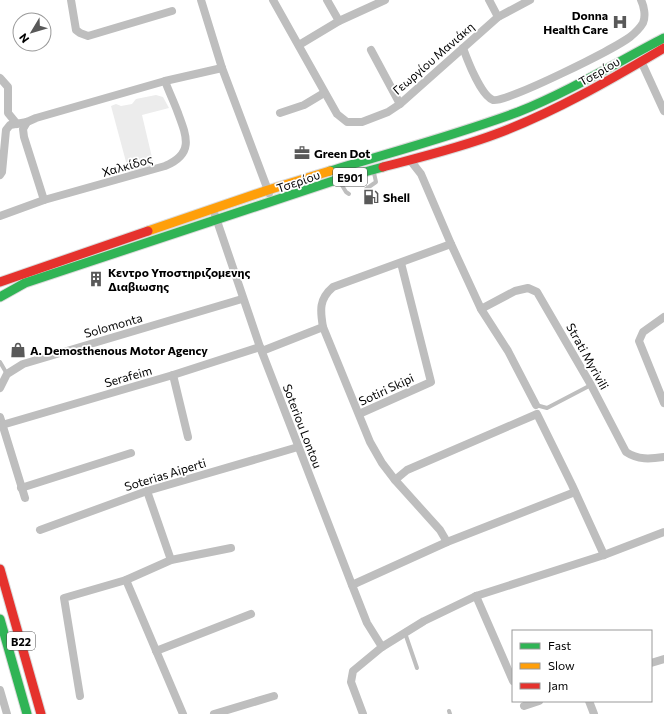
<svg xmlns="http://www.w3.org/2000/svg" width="664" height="714" font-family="Commissioner,sans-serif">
<rect width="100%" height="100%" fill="#fff"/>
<!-- green -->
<polygon fill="#ececec" points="156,95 163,97 169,108 142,115 154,166 129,173 111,106 116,104 121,106 132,104 136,99"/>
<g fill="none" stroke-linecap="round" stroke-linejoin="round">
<defs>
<g id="fast">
<path d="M330 171C392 152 456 135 518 112 568 92 616 63 664 38"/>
<polyline points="0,297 25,283 339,179 383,167"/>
<polyline points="0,619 27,714"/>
</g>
<polyline id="slow" points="148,231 268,190 330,171"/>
<g id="jam">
<path d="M383 167C421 157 459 148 496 134 555 112 610 80 664 48"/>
<polyline points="0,282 148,231"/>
<polyline points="0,569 41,714"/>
</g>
</defs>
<!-- fast casing -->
<use href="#fast" stroke="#dbdbdb" stroke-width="11"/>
<!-- slow casing -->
<use href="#slow" stroke="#dbdbdb" stroke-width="11"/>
<!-- jam casing -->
<use href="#jam" stroke="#dbdbdb" stroke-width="11"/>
<!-- lane -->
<g stroke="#bebebe" stroke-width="4">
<polyline points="340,182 346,192 349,194"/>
<polyline points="366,189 376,182 374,173"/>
<polyline points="0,362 7,374"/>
<polyline points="536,405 547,408 591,385"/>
<polyline points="405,633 417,668"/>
<polyline points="449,711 450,714"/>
</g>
<!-- street -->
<g stroke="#bebebe" stroke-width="8">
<polyline points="71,0 76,30 80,33 88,36 172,11"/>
<polyline points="201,0 222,68 269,193"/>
<polyline points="273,0 337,114 347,122 362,122 388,112 400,104 498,17 530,0"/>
<polyline points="327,0 339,21"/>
<polyline points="489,0 498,17"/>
<polyline points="299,45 339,21 385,0"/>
<path d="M463 48C467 59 481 96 493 100 506 103 616 48 630 37 635 33 640 28 643 23 646 16 644 6 641 0"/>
<polyline points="371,50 400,104"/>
<polyline points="641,61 664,111"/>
<polyline points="0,78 8,87 8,113 17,124"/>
<polyline points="280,113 304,105 324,93"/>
<polyline points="27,122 23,129 24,137 44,200"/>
<polyline points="410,160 421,174 451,244 481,309 508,351 536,405"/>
<polyline points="0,175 2,172 6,130 10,125 27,122 36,118 165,81 222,68"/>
<polyline points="215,215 260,347 352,585 367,623 382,647"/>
<path d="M0 216 44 200 165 166C194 154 187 137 178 113 174 102 169 92 165 81"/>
<path d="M481 309 515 291 528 288 537 292 591 385 626 452C638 460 650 459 664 457"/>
<polyline points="664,317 643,332 639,341 664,403"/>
<polyline points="262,351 323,327"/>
<polyline points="173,375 188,437"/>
<polyline points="0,388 7,374 23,364 242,299"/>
<polyline points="359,414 431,382 401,263"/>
<polyline points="0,417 25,498"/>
<polyline points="2,425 173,375 260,347"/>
<polyline points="395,480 407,470 537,414 572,485 604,555"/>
<polyline points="21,488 131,453"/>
<polyline points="147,491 171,560"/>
<polyline points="40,530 147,491 298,447"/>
<path d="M447 542 440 530 395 480 382 463 370 442 323 327C320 310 319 299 333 287L451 244"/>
<polyline points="126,580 183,714"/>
<polyline points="352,585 447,542 575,492"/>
<polyline points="476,596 513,681"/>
<polyline points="156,651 251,614"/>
<polyline points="651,663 664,659"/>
<polyline points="0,690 7,714"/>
<polyline points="80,696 64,598 126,580 171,560 231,548"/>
<polyline points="589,701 594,714"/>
<polyline points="524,706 539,701"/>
<polyline points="214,714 274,696"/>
<polyline points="363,714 351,682 353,671 382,647 424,621 476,596 604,555 664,532"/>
</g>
<!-- fast -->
<use href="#fast" stroke="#30b455" stroke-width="9"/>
<!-- slow -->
<use href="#slow" stroke="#ff9f0a" stroke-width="9"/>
<!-- jam -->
<use href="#jam" stroke="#e5322d" stroke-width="9"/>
</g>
<!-- icons -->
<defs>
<symbol id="hospital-bare" viewBox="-9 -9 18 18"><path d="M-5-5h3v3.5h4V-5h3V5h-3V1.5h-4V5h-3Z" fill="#595959" stroke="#fff" stroke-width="2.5" paint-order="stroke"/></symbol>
<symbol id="office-bare" viewBox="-9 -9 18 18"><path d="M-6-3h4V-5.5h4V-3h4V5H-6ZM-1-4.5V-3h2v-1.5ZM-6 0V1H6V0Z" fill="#595959" stroke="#fff" stroke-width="2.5" paint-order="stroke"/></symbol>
<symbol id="fuel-bare" viewBox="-9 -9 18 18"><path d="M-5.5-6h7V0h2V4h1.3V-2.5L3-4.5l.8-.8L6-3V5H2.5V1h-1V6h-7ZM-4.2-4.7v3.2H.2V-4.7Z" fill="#595959" stroke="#fff" stroke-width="2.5" paint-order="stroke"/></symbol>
<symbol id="building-bare" viewBox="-9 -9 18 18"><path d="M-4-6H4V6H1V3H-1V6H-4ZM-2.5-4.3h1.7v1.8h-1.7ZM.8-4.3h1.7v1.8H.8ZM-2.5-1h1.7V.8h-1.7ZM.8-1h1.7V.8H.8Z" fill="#595959" stroke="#fff" stroke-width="2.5" paint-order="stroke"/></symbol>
<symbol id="shop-bare" viewBox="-9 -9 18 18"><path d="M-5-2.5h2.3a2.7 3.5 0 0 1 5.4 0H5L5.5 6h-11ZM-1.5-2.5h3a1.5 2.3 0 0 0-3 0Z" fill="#595959" stroke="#fff" stroke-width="2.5" paint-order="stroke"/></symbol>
</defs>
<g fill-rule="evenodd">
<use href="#hospital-bare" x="609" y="11" width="22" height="22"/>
<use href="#office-bare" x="291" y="142" width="22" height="22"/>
<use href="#fuel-bare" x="360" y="186" width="22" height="22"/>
<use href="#building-bare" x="85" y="268" width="22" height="22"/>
<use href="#shop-bare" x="7" y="339" width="22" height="22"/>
</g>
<g text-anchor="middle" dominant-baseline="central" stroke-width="3.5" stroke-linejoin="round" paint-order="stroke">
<!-- shield labels -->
<g fill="#fff" stroke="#4c4c4c" stroke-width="1">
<rect x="333" y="168" width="34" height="18" rx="3"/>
<rect x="7" y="632" width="28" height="18" rx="3"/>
</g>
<g font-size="11" font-weight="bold" fill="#000">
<text x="350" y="177">E901</text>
<text x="21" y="641">B22</text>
</g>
<!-- poi labels -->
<g font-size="12" font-weight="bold" fill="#000" stroke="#fff" text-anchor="start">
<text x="608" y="15" text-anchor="end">Donna<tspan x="608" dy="14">Health Care</tspan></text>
<text x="314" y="153">Green Dot</text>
<text x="383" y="197">Shell</text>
<text x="108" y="272">Κεντρο Υποστηριζομενης<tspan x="108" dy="14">Διαβιωσης</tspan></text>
<text x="30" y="350">A. Demosthenous Motor Agency</text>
</g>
<!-- street labels -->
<g font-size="12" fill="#000" stroke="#fff">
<text transform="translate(433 58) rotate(-41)">Γεωργίου Μανιάκη</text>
<text transform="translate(599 71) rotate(-30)">Τσερίου</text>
<text transform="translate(127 165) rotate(-16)">Χαλκίδος</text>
<text transform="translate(298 181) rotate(-19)">Τσερίου</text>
<text transform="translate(113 325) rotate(-16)">Solomonta</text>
<text transform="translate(588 356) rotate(61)">Strati Myrivili</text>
<text transform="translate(128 376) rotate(-16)">Serafeim</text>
<text transform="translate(386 389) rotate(-25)">Sotiri Skipi</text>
<text transform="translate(303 426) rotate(69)">Soteriou Lontou</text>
<text transform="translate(165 474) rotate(-17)">Soterias Aiperti</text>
</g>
</g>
<!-- legend -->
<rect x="512" y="630" width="140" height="72" fill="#ffffff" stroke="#999999"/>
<rect x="520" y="643" width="20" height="6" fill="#30b455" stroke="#999999"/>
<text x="548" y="650" font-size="12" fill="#000000">Fast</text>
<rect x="520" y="663" width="20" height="6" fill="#ff9f0a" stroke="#999999"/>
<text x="548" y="670" font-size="12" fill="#000000">Slow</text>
<rect x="520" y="683" width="20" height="6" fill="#e5322d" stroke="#999999"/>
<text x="548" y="690" font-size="12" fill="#000000">Jam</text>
<!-- north arrow -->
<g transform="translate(32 32) rotate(232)"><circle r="19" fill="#ffffff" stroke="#999999"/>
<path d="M0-3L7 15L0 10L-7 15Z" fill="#595959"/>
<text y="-6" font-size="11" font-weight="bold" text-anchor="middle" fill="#000000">N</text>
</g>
</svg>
